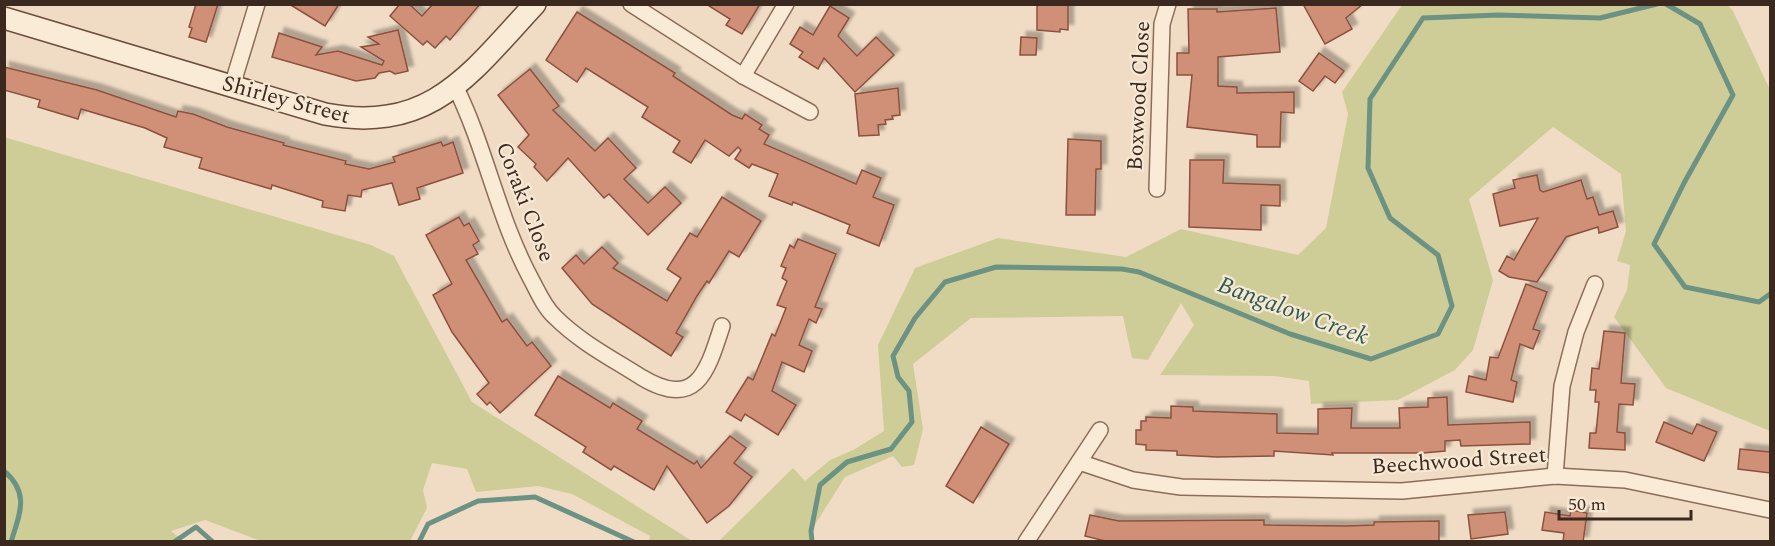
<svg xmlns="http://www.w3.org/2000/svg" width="1775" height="546" font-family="Spectral,serif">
<defs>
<filter id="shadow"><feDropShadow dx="5.5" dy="-5.5" stdDeviation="1.5" flood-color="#0004"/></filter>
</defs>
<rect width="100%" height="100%" fill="#f0dcc4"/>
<!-- green -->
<g fill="#cfcd97">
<polygon points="1402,5 1727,4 1733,11 1770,90 1770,431 1666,388 1614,317 1627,290 1630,265 1617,261 1626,231 1621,174 1553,127 1469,199 1493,280 1473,350 1455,370 1398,400 1311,404 1309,381 1274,376 1160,375 1194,325 1181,303 1148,360 1132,358 1123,316 971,318 913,364 923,429 914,465 902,467 893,456 845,477 811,531 811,541 719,541 793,468 805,481 830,460 853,450 884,431 878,345 915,268 998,238 1126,257 1181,229 1298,255 1326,228 1348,114 1342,92"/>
<polygon points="4,137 371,245 394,256 472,402 692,541 649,541 650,536 572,494 538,486 476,492 467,469 432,463 423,490 427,508 410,541 261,541 205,520 171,531 183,541 5,541"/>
</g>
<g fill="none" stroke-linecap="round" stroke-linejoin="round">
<!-- stream -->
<g stroke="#6c9283" stroke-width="5">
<polyline points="1666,4 1700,24 1733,95 1684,183 1654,244 1685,287 1759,302 1770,294"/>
<path d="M4 471C30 493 20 513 11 542"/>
<polyline points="174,542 196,527 213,542"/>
<polyline points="419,542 428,524 478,501 535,497 634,542"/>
<polyline points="812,542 811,531 820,485 847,462 891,449 912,422 909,391 898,377 893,356 915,318 945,282 996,267 1122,269 1139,272 1290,334 1371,359 1438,334 1452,306 1438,255 1390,218 1368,168 1370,99 1423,18 1498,15 1600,18 1657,4"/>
</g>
</g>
<!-- building -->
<g fill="#d09078" stroke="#8c513e" stroke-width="1.5" filter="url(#shadow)">
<polygon points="196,4 218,4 206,42 189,37 192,28 189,27"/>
<polygon points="289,4 339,4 325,26"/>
<polygon points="400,4 409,4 422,16 433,4 480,4 450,40 446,36 435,48 427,41 423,45 390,16"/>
<polygon points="706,4 760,4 742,34 726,25 730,19"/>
<polygon points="1037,4 1068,4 1068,30 1060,29 1060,32 1037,30"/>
<polygon points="1303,4 1363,4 1346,18 1352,29 1325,44"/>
<polygon points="830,6 849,18 838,36 857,56 876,37 894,55 855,92 824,58 818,69 799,57 803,52 790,44 800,27 813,35"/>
<polygon points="1276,8 1280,52 1218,57 1218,86 1237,87 1237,93 1294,92 1294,113 1281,112 1280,147 1257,147 1257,135 1187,127 1192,75 1177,75 1177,53 1189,53 1188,9 1217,9 1217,12"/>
<polygon points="577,12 675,73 673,76 732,115 742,119 745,114 762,125 759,129 769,135 764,144 856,184 862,170 881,178 873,197 894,205 879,246 847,233 850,225 793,202 792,205 769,196 778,174 752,164 749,168 735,159 741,150 738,147 729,156 705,140 691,163 673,152 680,141 642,117 648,107 586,68 577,82 546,60"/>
<polygon points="398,30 408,71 395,74 390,71 379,73 375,78 356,81 272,57 279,33 322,47 316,55 338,51 382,65 384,61 361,47 379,44 368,37"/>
<polygon points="1021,37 1037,38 1036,55 1020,55"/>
<polygon points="1319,53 1344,71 1335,83 1325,76 1313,91 1299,81"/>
<polygon points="4,67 97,90 176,117 178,111 193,114 227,127 284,143 283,145 346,161 345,164 369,169 395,162 393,157 441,142 443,146 453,142 463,173 417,188 420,199 399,205 392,183 362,190 361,197 348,195 345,211 322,207 323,201 272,185 271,189 199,168 202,158 164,147 167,138 145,128 81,109 78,119 38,107 40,100 4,90"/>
<polygon points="530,69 559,106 553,110 595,151 608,138 636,168 624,179 648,203 665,187 681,203 648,235 609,194 604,198 568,158 547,181 534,167 536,164 518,147 529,135 498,95"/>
<polygon points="898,88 900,115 892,116 893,119 885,120 886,124 878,125 879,135 859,136 855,94"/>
<polygon points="1068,139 1101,141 1101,169 1096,169 1095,215 1066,215"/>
<polygon points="1190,160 1224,160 1223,183 1280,185 1280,206 1261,205 1261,230 1189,227"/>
<polygon points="1537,175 1540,190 1543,192 1581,180 1587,199 1593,197 1599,215 1613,211 1618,227 1599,233 1598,227 1566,237 1537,282 1509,277 1499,271 1507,256 1514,260 1538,218 1500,226 1493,194 1515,188 1513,180"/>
<polygon points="722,197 761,221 739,257 729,251 709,283 707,281 697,296 676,333 683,337 671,356 592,304 562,268 576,255 584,264 602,247 618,263 613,268 667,301 681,278 667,269 690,233 697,237"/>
<polygon points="459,217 464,226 469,223 479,241 473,245 478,254 466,260 502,322 507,319 527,346 532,342 551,366 500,413 490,402 487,405 477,394 489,383 452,332 433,295 452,284 426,235"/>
<polygon points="798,239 836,254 815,307 822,309 816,323 809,319 799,345 812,351 804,372 782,362 772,391 796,405 778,435 745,414 741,421 726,412 748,377 753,380 772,334 775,336 786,308 777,305 787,281 782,278 786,268 781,266 790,245 794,248"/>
<polygon points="1526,284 1547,292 1533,329 1540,331 1533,349 1520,344 1511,380 1517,382 1513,402 1466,392 1469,376 1486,380 1490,357 1498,358"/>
<polygon points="1604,331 1625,333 1621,383 1635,384 1633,405 1619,404 1617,432 1625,433 1625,450 1589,448 1590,433 1596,433 1599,402 1595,402 1596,390 1590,390 1592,368 1599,369"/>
<polygon points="558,376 610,408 613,403 642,421 637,429 694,464 697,461 701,468 730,436 746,448 734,463 752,477 729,506 707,523 667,466 654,490 614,466 611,470 583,452 586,447 535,415"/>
<polygon points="1447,397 1448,425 1530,422 1530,444 1461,446 1460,440 1445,441 1445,451 1423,453 1332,453 1333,455 1274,451 1274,456 1217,457 1177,455 1177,451 1146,450 1146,445 1136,444 1136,430 1141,430 1141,421 1146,421 1146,417 1171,418 1171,406 1193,407 1193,411 1277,414 1277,433 1318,434 1318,409 1352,408 1351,428 1400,428 1399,408 1428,407 1428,398"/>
<polygon points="1664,422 1692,434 1697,424 1717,432 1704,461 1656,442"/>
<polygon points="981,427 1009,444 973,503 946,486"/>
<polygon points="1740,449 1770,452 1770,473 1738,469"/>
<polygon points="1571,510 1587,513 1583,542 1563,542 1564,533 1542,530 1545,512 1570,516"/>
<polygon points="1505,512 1508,534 1471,539 1468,515"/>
<polygon points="1090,515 1119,521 1264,520 1264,525 1346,526 1374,525 1374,522 1439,521 1439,542 1109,542 1085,536"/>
</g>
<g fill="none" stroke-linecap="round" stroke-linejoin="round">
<defs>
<g id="street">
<polyline points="631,4 743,76 810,112"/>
<polyline points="743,76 786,4"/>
<polyline points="232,86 257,4"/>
<path d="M456 88C486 149 498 218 531 279 538 292 544 307 555 317 580 342 611 358 641 377 696 410 707 373 722 326"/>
<polyline points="1157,189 1162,24 1168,4"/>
<polyline points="1079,462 1133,480 1181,487 1402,491 1555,476 1625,480 1770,510"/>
<polyline points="1555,476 1562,386 1576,332 1595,284"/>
<polyline points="1026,542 1100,430"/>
</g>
<path id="secondary" d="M4 18 325 114C431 134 470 74 535 4"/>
</defs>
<!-- street casing -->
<use href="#street" stroke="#8c6d59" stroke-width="18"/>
<!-- secondary casing -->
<use href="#secondary" stroke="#6d4e3c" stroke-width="24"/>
<!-- street -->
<use href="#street" stroke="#faebd7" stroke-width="15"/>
<!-- secondary -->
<use href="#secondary" stroke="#faebd7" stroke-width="21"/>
</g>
<g text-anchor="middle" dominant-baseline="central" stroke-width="4.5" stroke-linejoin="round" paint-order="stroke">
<!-- street labels -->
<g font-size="22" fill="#3b281e" stroke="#f7e8d4">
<text transform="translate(1139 96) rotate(-87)">Boxwood Close</text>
<text transform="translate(286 100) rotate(15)">Shirley Street</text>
<text transform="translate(525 202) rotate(69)">Coraki Close</text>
<text transform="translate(1459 461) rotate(-4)">Beechwood Street</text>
</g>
<!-- water labels -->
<g font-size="24" font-style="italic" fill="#2c5b51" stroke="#f7e8d4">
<text transform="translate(1293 311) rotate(20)">Bangalow Creek</text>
</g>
</g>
<!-- border -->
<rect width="1775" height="546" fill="none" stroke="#3b281e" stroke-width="12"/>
<!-- scale -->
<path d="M1559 510v9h132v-9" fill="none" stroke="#3b281e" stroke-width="3"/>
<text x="1568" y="510" font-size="18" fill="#3b281e" stroke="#f7e8d4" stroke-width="4.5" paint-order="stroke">50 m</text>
</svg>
